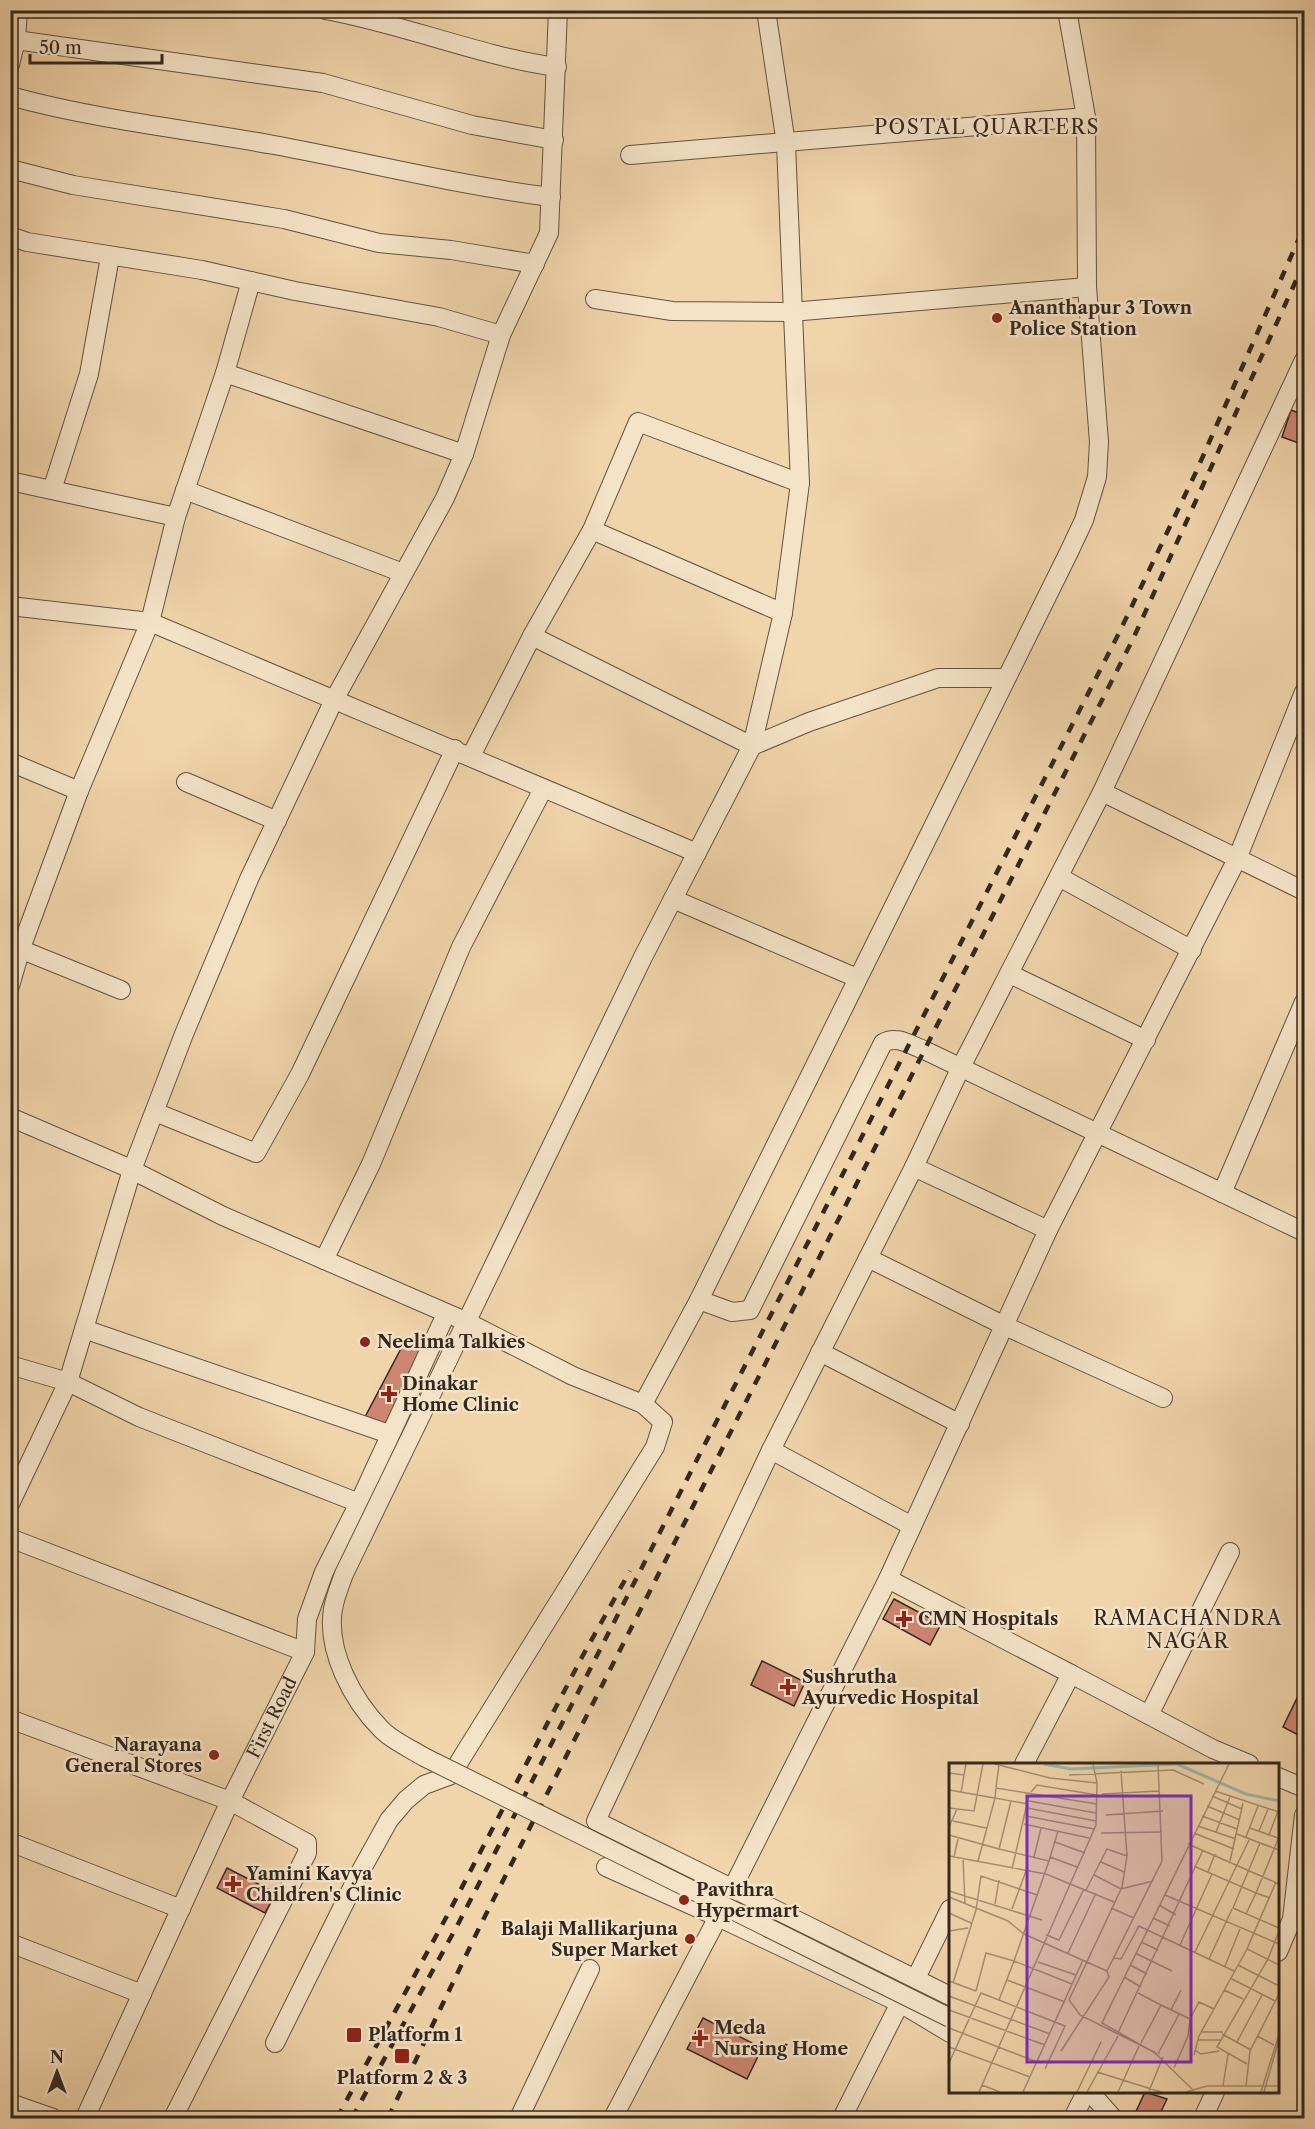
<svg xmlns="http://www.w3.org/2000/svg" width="1315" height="2129" font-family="'Libre Caslon Text',serif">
<rect width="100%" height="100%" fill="#f0d4aa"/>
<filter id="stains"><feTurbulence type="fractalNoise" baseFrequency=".00333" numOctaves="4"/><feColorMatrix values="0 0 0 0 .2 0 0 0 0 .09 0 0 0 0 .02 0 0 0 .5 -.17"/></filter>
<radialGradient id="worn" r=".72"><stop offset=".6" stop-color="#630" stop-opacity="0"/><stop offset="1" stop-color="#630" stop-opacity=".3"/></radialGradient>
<!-- building -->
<g fill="#ce8573" stroke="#342720" stroke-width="1.5">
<polygon points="1291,410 1304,415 1304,445 1282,437"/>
<polygon points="405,1341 426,1353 386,1428 365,1417"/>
<polygon points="894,1599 941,1624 930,1645 883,1619"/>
<polygon points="762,1661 805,1682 794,1706 751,1685"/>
<polygon points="1298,1696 1304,1699 1304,1738 1283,1727"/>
<polygon points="227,1868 276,1893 265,1913 217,1888"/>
<polygon points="703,2018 762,2048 747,2079 687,2049"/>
<polygon points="1145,2092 1167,2099 1158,2118 1133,2118"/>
</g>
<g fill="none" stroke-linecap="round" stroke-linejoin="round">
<defs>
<g id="minor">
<path d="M325 10C404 24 478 56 557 67"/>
<polyline points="16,40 323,83 472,125 554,140"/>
<polyline points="10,65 16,40 18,10"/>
<path d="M10 96C97 120 186 129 274 145 366 162 457 185 551 197"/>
<polyline points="630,155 1086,117"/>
<polyline points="10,169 73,185 284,219 379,243 451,250 535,264"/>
<polyline points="10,236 27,242 202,270 295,291 439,317 501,335"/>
<polyline points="595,299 672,311 791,312 1087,287"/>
<polyline points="225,373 464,454"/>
<polyline points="10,481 176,517 150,622 79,791 21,948 10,986"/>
<polyline points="52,490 89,374 110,257"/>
<polyline points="185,490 403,573"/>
<polyline points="176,517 225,373 251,281"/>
<polyline points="592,530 783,613"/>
<polyline points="10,606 150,622 697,853"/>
<polyline points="532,636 752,746 809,722 938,678 1006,678"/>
<polyline points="471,756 532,636 592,530 638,422 800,483"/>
<polyline points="10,762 79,791"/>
<polyline points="186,782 277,821"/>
<polyline points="1102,792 1304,891"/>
<polyline points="1059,877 1192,950"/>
<polyline points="673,899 857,978"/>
<polyline points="10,945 121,990"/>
<polyline points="1010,974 1146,1040"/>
<polyline points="155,1112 256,1153 300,1074 455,749"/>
<polyline points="10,1117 124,1166 223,1216 465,1321 573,1376 643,1404 663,1422 655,1447 451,1775 424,1785 406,1800 389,1820 358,1876 275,2043"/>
<polyline points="914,1167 1048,1230"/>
<polyline points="1222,1193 1304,1002"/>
<polyline points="868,1258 1005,1326 1163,1398"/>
<polyline points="324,1260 371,1164 461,947 543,789"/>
<path d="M699 1300 732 1312 750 1310 883 1043C897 1035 910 1045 924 1050L1304 1232"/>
<polyline points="84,1329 389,1434"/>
<polyline points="820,1352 960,1424"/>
<polyline points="447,1362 643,957 752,746 783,613 800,483 786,144 766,10"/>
<polyline points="10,1365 68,1382 139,1417 359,1503"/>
<polyline points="643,1404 699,1300 1069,552 1084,520 1097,477 1099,442 1087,287 1086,117 1067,10"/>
<polyline points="771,1450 912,1526"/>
<polyline points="10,1504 68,1382 132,1170 184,1034 249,879 334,700 445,498 464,454 501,335 549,233 558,10"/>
<polyline points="10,1538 305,1652"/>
<polyline points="888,1579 1071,1674 1024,1764"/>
<polyline points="1071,1674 1213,1749 1249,1764"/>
<polyline points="1149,1715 1230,1552"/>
<polyline points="10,1719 230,1801 307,1843 307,1853 173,2118"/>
<polyline points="1278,1777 1304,1788"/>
<polyline points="10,1842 181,1909"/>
<polyline points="606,1867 718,1917 888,1579 1048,1230 1237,859 1304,692"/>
<polyline points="10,1943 142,1994"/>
<polyline points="1278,1952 1292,1919 1304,1815"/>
<polyline points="916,1978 950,1909"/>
<polyline points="950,1996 596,1821 771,1450 914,1167 961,1067 1102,792 1304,360"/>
<polyline points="1090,2092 1113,2118"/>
<polyline points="10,2103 53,2118"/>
<path id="s1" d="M85 2118 230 1801 305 1652 307 1619 324 1572 359 1503 446 1314"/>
<polyline points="519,2118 590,1969"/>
<polyline points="613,2118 718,1917 900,2003 950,2033"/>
<polyline points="842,2118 900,2003"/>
<polyline points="1073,2118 1086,2092"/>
<polyline points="1203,2118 1215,2092"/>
</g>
</defs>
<!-- minor casing -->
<use href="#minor" stroke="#635242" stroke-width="20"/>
<!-- minor -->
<use href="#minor" stroke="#f5e3c8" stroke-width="18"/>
<!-- rail -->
<g stroke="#342720" stroke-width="4.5" stroke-dasharray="10 10" stroke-linecap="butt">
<polyline points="337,2118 448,1914 582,1657 630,1571"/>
<polyline points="352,2118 457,1926 585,1679 1119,633 1196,472 1304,227"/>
<polyline points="388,2118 481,1924 1133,639 1304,263"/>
</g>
<defs>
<path id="minor-bridge" d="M447 1362 344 1574C340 1585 335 1597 333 1609 326 1651 353 1701 382 1730 393 1741 411 1749 424 1757L950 2018"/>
</defs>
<!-- minor-bridge casing -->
<use href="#minor-bridge" stroke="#635242" stroke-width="20" stroke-linecap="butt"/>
<!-- minor-bridge -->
<use href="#minor-bridge" stroke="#f5e3c8" stroke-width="18"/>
</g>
<!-- markers -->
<g fill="#8f2418" stroke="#f5e3c8" stroke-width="2">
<circle cx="997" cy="318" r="6"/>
<circle cx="365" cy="1342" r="6"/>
<path d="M386 1385h6v6h6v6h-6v6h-6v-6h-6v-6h6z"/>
<path d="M901 1610h6v6h6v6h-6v6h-6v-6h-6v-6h6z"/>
<path d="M785 1678h6v6h6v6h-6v6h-6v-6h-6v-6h6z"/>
<circle cx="214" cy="1755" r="6"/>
<path d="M230 1875h6v6h6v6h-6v6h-6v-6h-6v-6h6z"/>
<circle cx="684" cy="1900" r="6"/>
<circle cx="690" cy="1939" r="6"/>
<rect x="346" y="2027" width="16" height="16" rx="3"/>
<path d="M697 2029h6v6h6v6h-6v6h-6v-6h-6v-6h6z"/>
<rect x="394" y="2048" width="16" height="16" rx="3"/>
</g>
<g text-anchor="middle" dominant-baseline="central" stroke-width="5" stroke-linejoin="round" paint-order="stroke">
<!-- poi labels -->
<g font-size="18" font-weight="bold" fill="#342720" stroke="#f5e3c8" text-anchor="start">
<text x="1009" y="308">Ananthapur 3 Town<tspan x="1009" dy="21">Police Station</tspan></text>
<text x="377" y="1342">Neelima Talkies</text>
<text x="402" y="1384">Dinakar<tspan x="402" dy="21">Home Clinic</tspan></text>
<text x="918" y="1619">CMN Hospitals</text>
<text x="802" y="1677">Sushrutha<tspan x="802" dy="21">Ayurvedic Hospital</tspan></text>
<text x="202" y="1745" text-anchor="end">Narayana<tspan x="202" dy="21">General Stores</tspan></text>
<text x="246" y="1874">Yamini Kavya<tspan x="246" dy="21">Children's Clinic</tspan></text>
<text x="696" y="1890">Pavithra<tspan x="696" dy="21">Hypermart</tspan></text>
<text x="678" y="1929" text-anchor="end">Balaji Mallikarjuna<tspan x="678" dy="21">Super Market</tspan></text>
<text x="714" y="2028">Meda<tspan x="714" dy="21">Nursing Home</tspan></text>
<text x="368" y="2035">Platform 1</text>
<text x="402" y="2078" text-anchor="middle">Platform 2 &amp; 3</text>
</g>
<!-- street labels -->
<g font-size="18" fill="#342720" stroke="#f5e3c8">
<text stroke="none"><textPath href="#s1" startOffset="442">First Road</textPath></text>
</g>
<!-- neighbourhood labels -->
<g font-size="20" letter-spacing="1.5" fill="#342720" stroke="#f5e3c8">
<text x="987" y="127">POSTAL QUARTERS</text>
<text x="1188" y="1618">RAMACHANDRA<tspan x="1188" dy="23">NAGAR</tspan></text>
</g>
</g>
<!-- overview -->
<g transform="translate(949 1763)">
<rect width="330" height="330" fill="#f0d4aa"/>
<path fill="none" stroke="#9ab8ac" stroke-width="3" d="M95 1 122 6 227 1M228 1 297 31 330 38"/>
<path fill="none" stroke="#a58f73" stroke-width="1.5" d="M46 1 101 15 148 20M172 8 178 93 173 124 120 237 131 252 207 290M0 10 15 12 17 1M120 12 224 7 255 21M47 24 50 2M0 27 46 35 47 25 148 41M266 28 330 49M82 29 88 22 148 32M12 30 15 12M153 31 210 28M263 33 293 46M80 38 147 50M258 43 291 57M0 45 25 48 34 1M78 45 147 58M157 52 214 48M77 53 145 66M253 53 288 66M4 58 37 65M75 61 140 75M249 63 287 76M0 64 8 46M301 65 329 75M310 68 319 46M267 69 281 34M152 70 213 69M245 70 285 86M288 71 311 80 284 145 330 165M0 72 50 86 62 38M320 72 329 48M297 74 309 43M106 79 136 90M311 80 330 87M239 81 330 121M50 86 100 98 65 198 123 221M0 93 97 111 165 139M5 94 9 76M85 94 92 65M101 94 128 104M14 95 16 141M29 98 46 35 79 41M100 98 109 68M281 98 294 40M152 99 175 109M247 104 307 130 330 74M63 106 80 32M259 109 266 91M145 112 172 126 204 118M327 119 298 186 330 202M137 127 158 86 178 93M0 128 93 157M216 132 330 181M0 134 59 158 75 171 158 208M46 141 50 117M210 142 227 152M162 145 185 155M63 146 77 108M0 150 22 160M297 151 307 130 321 135M204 155 221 163M0 168 19 165M97 172 110 177 135 126M192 179 209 187M231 182 263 111M246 189 301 75M119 190 146 132M186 190 223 208M165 195 172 196 190 163 285 208M260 196 283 146M89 199 127 212M181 202 198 211M289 202 330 223M276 203 291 166M175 214 192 224M281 215 326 238M58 217 116 239M0 218 27 228M4 220 27 147 32 113 88 132M275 227 294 236M27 228 37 190 65 198 50 237M189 230 212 242 192 280M0 233 101 271M212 242 241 256 239 273 225 305M0 247 96 282M222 247 232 227M241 256 250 239 265 246M0 265 88 299M253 269H274M169 270 254 87M273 271 302 287M308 273 325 282M249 277H271M288 279 313 232M0 284 81 314M246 287 252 291 270 288M112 288 160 214 158 208 213 98 209 1M207 291 244 327M208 291 153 260 280 1M209 291 230 251M245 292 250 273 298 186M0 300 32 230 116 263 96 306M298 301 268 284 319 196 330 168M148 309 212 329M33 322 51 329M274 323 279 291M297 323 301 288 330 231M200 328 214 294M30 329 147 62 148 20 144 1M74 329 134 197M128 329 152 279M138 329 169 273M169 329 190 283M237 329 258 323H330M312 329 330 271M315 329 330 276"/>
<path fill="#7b2cbf" fill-opacity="0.15" stroke="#7b2cbf" stroke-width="3" d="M78 33H242V299H78Z"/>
<rect width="330" height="330" fill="none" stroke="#342720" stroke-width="3"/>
</g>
<!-- margin -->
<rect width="1315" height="2129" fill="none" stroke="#f0d4aa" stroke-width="36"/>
<rect x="12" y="12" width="1291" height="2105" fill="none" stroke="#342720" stroke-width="3"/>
<rect x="18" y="18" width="1279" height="2093" fill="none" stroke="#342720" stroke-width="1.5"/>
<!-- north arrow -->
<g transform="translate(57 2072)" stroke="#f5e3c8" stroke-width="4.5" paint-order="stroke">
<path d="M0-4.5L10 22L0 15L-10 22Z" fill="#342720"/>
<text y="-9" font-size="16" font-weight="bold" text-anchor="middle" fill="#342720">N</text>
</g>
<!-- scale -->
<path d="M30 54v9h132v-9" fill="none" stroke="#342720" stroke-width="3"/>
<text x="39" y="54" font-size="18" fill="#342720" stroke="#f5e3c8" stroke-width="4.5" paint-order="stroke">50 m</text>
<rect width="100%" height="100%" filter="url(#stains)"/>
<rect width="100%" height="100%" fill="url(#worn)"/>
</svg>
